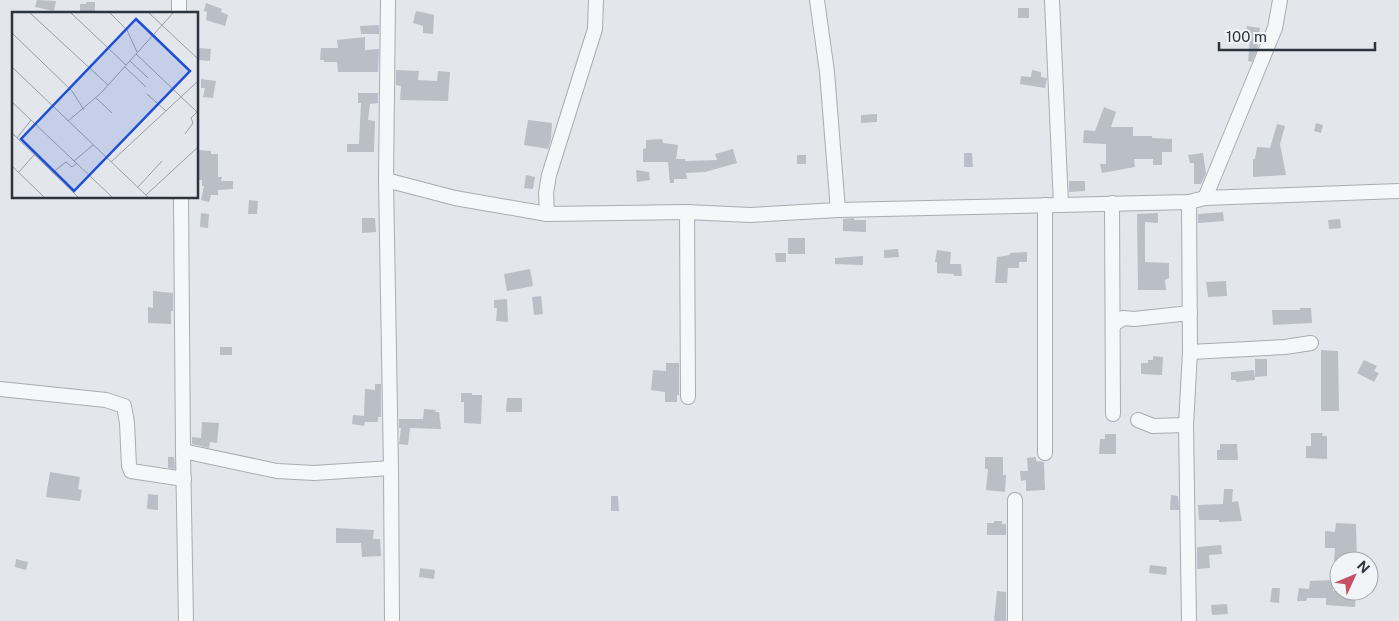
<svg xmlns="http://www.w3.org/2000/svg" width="1399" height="621" font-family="'Public Sans',sans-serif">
<rect width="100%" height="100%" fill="#e3e6ea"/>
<!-- building -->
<g fill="#babfc7">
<polygon points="37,0 56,1 54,11 35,7"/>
<polygon points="86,2 95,2 95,14 80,14 80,4 86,4"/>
<polygon points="206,3 222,9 221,12 228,15 225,26 206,20 207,12 204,11"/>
<rect x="1018" y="8" width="11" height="10"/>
<polygon points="416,11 434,15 433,34 423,33 423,26 413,23"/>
<polygon points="379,25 379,34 361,34 360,26"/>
<polygon points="1247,26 1260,28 1257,50 1252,62 1248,61 1250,37 1245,36"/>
<polygon points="365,37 365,50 379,49 378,72 338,72 337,62 324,62 324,60 320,60 321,48 338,48 337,40"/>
<polygon points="198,48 211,49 210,61 198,60"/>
<polygon points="396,70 419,71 418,80 437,81 438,71 450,72 448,101 400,100 401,86 396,85"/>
<polygon points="1032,70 1041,72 1041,77 1047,78 1045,88 1020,84 1021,76 1031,77"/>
<polygon points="201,79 216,81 213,98 203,97 205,88 201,88"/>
<polygon points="358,93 378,93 378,103 370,104 368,120 375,121 374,152 347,152 347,144 359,144 361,103 358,103"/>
<polygon points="1104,107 1116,112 1111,127 1133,127 1133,136 1152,136 1152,138 1172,139 1172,152 1162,152 1162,165 1153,165 1153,159 1134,159 1135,167 1102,173 1100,164 1106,164 1106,144 1083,143 1084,130 1095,131"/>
<polygon points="877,114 877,122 861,123 861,115"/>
<polygon points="528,120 552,123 551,139 548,149 524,145"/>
<polygon points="1316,123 1323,125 1321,133 1314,131"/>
<polygon points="1277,124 1285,126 1280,144 1286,175 1253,177 1253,159 1255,159 1257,147 1270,148"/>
<polygon points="662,139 663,143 678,145 676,159 685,159 685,161 717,160 715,154 733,149 737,163 705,172 686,173 687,179 674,179 674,183 670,183 668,162 643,162 643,149 646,148 646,140"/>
<polygon points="198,150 211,151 211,154 218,154 218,177 222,177 221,181 233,181 233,189 218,190 218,195 211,195 209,202 201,200 204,186 202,186 202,180 198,180"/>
<polygon points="964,153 972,153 973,167 964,167"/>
<polygon points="1203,153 1206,174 1201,184 1194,184 1194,163 1190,163 1188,155"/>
<rect x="797" y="155" width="9" height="9"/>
<polygon points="636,170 649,172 650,180 637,182"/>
<polygon points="526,175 535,177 533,189 524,188"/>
<polygon points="1069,181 1085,181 1085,191 1069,192"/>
<polygon points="249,200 258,201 257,214 248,214"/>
<polygon points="1223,212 1224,221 1198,223 1198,214"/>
<polygon points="201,213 209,214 208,228 200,227"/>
<polygon points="1158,213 1158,223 1145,222 1145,262 1169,263 1169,278 1165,280 1166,290 1138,290 1137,214"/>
<polygon points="362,218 375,218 376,232 362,233"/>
<polygon points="854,218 854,220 866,220 866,232 843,231 843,219"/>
<polygon points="1340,219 1341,228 1329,229 1328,220"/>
<rect x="788" y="238" width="17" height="16"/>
<polygon points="898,249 899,257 884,258 884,250"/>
<polygon points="937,250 951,252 950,264 961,264 962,276 954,276 954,274 937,273 937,262 935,262"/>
<polygon points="1027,252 1027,262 1019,262 1019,268 1008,268 1007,283 995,283 997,257 1010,255 1010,253"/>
<polygon points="775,253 786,253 786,262 776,262"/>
<polygon points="863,256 863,265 835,264 835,258"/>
<polygon points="530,269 533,286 507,291 504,274"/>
<polygon points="1226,281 1227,296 1208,297 1206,282"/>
<polygon points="153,291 173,293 173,311 171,311 171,324 148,323 148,307 153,308"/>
<polygon points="541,296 543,314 534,315 532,297"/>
<polygon points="507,299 508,322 496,321 497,308 494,308 494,300"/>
<polygon points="1300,308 1311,308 1312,323 1273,325 1272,310 1300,310"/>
<rect x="220" y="347" width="12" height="8"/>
<polygon points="1321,350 1338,351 1339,411 1321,411"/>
<polygon points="1153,356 1163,357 1162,375 1141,374 1141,363 1148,363 1148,360 1153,360"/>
<polygon points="1255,359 1267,359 1267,376 1255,377"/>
<polygon points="1364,360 1377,366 1374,371 1379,373 1374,382 1357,373"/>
<polygon points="666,363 679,363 679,395 677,395 677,402 665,402 665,392 651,390 653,370 666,371"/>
<polygon points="1254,370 1255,380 1236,382 1236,380 1231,380 1231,372"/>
<polygon points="375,384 381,384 381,417 378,417 378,422 365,422 364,426 352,424 353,415 364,416 365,389 375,390"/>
<polygon points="461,393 472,393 472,395 482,395 481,424 464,423 464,402 461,402"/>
<polygon points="507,398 522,398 522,412 506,412"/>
<polygon points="424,409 436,410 435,412 439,412 441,429 410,428 408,445 399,444 401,428 399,428 399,419 423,419"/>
<polygon points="202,422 219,423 217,443 210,442 209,448 192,444 192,437 201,438"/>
<polygon points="1311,433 1323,433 1322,436 1327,436 1327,459 1306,458 1306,446 1311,446"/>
<polygon points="1105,434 1116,434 1116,454 1099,454 1100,439 1105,439"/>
<polygon points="1220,444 1237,444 1238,460 1217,460 1217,450 1220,450"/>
<polygon points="168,457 174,457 175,469 168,468"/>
<polygon points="985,457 1003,457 1003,475 1006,475 1005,492 986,490 988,469 985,469"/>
<polygon points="1036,457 1036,461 1044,462 1045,490 1026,491 1026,480 1021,481 1020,471 1028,471 1027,458"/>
<polygon points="50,472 80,477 78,489 82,490 80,501 46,497"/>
<polygon points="1224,489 1233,489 1232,502 1238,501 1242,521 1219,522 1219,520 1199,520 1198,505 1223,504"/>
<polygon points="148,494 158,495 158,510 147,509"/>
<polygon points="1171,495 1178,496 1179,510 1170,510"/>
<polygon points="611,496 618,496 619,511 611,511"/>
<polygon points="994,521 1002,521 1002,524 1006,524 1006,535 987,535 987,523 994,523"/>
<polygon points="1336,523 1356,524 1357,561 1334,561 1335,548 1325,548 1325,531 1335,532"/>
<polygon points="336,528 374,530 373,539 380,539 381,556 362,557 361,543 336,543"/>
<polygon points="1221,545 1222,554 1209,555 1210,568 1197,569 1197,547"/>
<polygon points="16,559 28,562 26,570 15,567"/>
<polygon points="1150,565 1167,567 1166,575 1149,573"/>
<polygon points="420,568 435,570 434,579 419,577"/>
<polygon points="1333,580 1333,591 1356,591 1355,607 1326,605 1326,598 1307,598 1306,601 1297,601 1299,588 1309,589 1310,581"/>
<polygon points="1272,588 1280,588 1279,603 1270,602"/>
<polygon points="997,591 1006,592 1006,621 994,621"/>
<polygon points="1227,604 1228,614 1212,615 1211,605"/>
</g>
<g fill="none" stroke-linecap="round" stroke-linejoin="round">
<defs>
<g id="minor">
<polyline points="179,0 179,14"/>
<polyline points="388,0 386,180 391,468 392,621"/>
<polyline points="817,0 827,72 838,210"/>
<polyline points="1052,0 1061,205"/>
<polyline points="386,180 455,198 547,214 687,212 750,215 838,210 1189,202 1205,198 1399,191"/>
<polyline points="181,198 183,451 186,621"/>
<polyline points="1205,198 1275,28 1280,0"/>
<polyline points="1112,203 1113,414"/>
<polyline points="687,212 688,397"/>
<polyline points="547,214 546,193 549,175 595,29 596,0"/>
<polyline points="1113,325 1123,318 1134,319 1190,313"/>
<polyline points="1190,352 1285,347 1311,343"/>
<polyline points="0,389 106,400 124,406 127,423 129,466 131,471 184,479"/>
<polyline points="1138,420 1153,426 1186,425"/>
<polyline points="183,451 277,471 314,473 391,468"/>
<polyline points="1045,453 1045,205"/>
<polyline points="1015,500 1015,621"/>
<polyline points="1189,621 1186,425 1190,352 1189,202"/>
</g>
</defs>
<!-- minor casing -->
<use href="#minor" stroke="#a8adb4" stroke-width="16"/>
<!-- minor -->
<use href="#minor" stroke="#f5f7f9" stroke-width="14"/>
</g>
<!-- overview -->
<g transform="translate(12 12)">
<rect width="186" height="186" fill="#e3e6ea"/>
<path fill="none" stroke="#9a9fa6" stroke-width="1" d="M18 1 96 73M59 1 114 53M98 1 115 18 125 40M137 1 186 47M0 21 60 79 72 98M124 42 186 101M118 49 136 66M0 55 137 186M113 55 134 75M135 82 154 99M84 86 100 101M0 90 101 186M56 109 89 81 161 1M0 121 67 186M173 122 181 111 179 106 185 100M5 126 19 108M62 149 81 133M99 150 186 69M0 154 33 186M6 161 22 143M40 161 54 150 60 155 65 151M126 175 150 149M134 183 186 135"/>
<path fill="#1d4ed8" fill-opacity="0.15" stroke="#1d4ed8" stroke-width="2.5" d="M124 7 178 59 62 179 9 127Z"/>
<rect width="186" height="186" fill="none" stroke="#2c3441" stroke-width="2.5"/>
</g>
<!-- north arrow -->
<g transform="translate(1354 576) rotate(46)"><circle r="24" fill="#f2f5f7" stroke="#a3a8ae"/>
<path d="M0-4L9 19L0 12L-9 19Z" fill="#c65167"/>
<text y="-8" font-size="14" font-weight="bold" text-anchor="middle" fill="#2c3441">N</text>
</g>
<!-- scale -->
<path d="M1219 42v8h156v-8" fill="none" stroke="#2c3441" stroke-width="2.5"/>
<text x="1226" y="42" font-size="15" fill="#2c3441" stroke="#f2f5f7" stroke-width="4" paint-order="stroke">100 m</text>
</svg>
